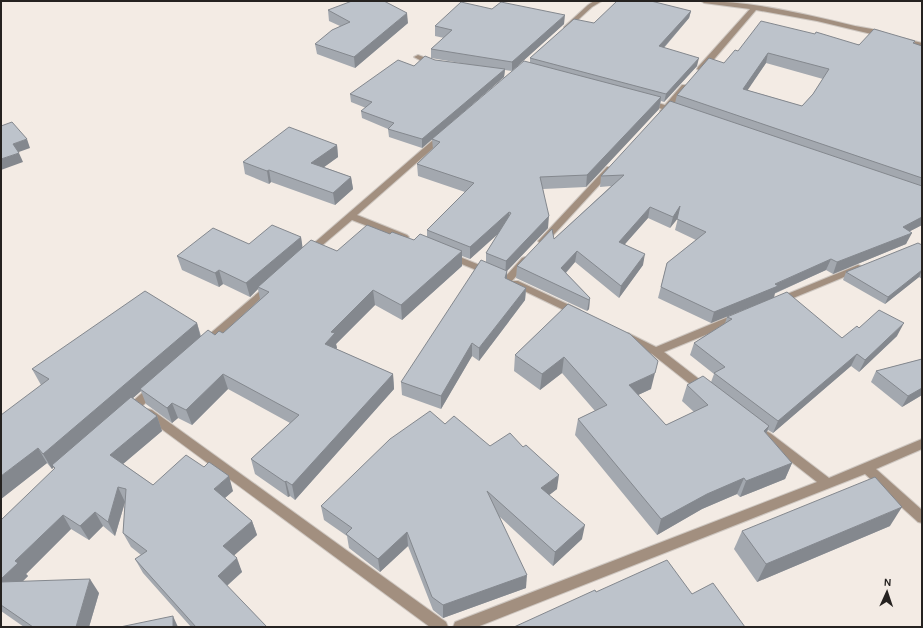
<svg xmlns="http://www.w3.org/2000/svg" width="923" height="628" font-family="Karla,sans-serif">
<rect width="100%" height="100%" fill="#f3ebe4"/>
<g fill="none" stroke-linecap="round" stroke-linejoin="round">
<defs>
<g id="minor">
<polygon points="594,1 602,1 592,7 568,29 564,29 564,27 588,5"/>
<path d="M701 1C753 1 805 14 855 26 865 28 880 29 887 35L884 37 817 21 756 10 704 71H701L697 69 698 67 750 9 704 3Z"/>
<polygon points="902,38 922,43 922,47 900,41 899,40"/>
<polygon points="418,55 437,62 438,64 434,66 431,66 416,58 414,57"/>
<polygon points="682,85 685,85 689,87 672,107 681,109 681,113 668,111 667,113 661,113 660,111 662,109 643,102 647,100 665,105"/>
<polygon points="440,134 446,134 447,136 357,215 407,235 409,237 407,239 401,239 352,220 312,254 306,254 304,252 306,250"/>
<polygon points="607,167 613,167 614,169 546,243 540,243 538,241 540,239"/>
<polygon points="450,253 492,270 494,272 492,274 486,274 447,258 445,256"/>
<polygon points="525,257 530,260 512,281 518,281 580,310 581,312 580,314 572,314 512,285 511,281 505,281 503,279 505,277 522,258"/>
<polygon points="858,265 861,266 863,268 861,270 781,303 778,304 773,301 775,299"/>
<polygon points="270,284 273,285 275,287 273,289 214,343 206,343 205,340 206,337 267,285"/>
<polygon points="738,313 742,314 743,317 742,320 664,352 708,386 709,389 708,392 704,393 700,392 652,354 624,340 623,337 624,334 628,333 656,347"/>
<polygon points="154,385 158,386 159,389 158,392 133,414 129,415 125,414 123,411 125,408 150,386"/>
<polygon points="148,409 152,410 446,622 448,627 430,627 144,416 142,413 144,410"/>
<polygon points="766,431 770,433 829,478 922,439 922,449 876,469 922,510 922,523 918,522 865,474 477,627 453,627 455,622 460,620 817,482 762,439 760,436 762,433"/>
</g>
</defs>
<!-- minor casing -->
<use href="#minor" stroke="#cec7c1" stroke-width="2"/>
<!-- minor -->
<use href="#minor" fill="#a28f7f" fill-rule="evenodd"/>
</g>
<!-- wall -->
<g fill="#a3a8af" fill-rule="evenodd">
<polygon points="328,10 408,23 355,68 317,54 315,44 340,26 329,21"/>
<polygon points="691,11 689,18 664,48 697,66 664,102 661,101 659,109 586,187 543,189 548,228 507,271 507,279 526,288 525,300 479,361 472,356 441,409 402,395 401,382 486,262 486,253 499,233 470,259 462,256 462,266 402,320 375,305 336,344 337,348 336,349 393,374 394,389 295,500 290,496 288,497 255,474 251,459 290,423 228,389 192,425 178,418 172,423 146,404 141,391 133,398 157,416 162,431 123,464 153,485 233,491 225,498 252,521 257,535 234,555 242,572 227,586 267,627 191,627 143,573 135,559 141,555 131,547 123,533 125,502 115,536 103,526 89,540 71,529 26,574 28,576 23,581 99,593 89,627 24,627 1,611 1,520 55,469 54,467 52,469 47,463 1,499 41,385 32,369 197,323 201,336 223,333 260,299 258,289 250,297 223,284 219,287 182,270 177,256 249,244 301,237 302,248 337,251 390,234 414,240 427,237 427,230 465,192 418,176 417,164 433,149 432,139 530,63 530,58 594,23"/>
<polygon points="564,24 512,71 505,70 504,77 422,148 389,137 388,129 362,118 361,111 366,108 351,102 350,94 414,66 435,60 466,64 431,58 431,49 444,38 435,36 435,26"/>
<path d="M915 41 914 44 922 46V225L910 231 906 244 833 274 826 270 711 323 658 298 667 263 696 240 675 230 678 218 670 228 648 218 625 244 643 265 619 298 575 262 566 273 590 298 589 309 587 311 516 278 517 266 554 239 611 186 600 187 601 176 675 103 677 95 724 63 738 51ZM766 63 823 79 813 94 802 106 747 90Z"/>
<polygon points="337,145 338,157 324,167 351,177 353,189 335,205 271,182 269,184 245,174 243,162"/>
<polygon points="922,245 922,279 919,277 885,304 843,280 846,272"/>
<polygon points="568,304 651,389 638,395 666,425 694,412 682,401 687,385 711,382 714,374 690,355 694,343 725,323 727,317 842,338 859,328 897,336 859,372 851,366 773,433 768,430 766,433 792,463 785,479 740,497 737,494 702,509 657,535 575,435 578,419 595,411 562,373 540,390 514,371 515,355"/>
<polygon points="922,359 922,395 902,407 871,382 876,371"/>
<polygon points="445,424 490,446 557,489 549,495 582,539 553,566 500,517 526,588 443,618 433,610 408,546 380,572 349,548 347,536 324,520 321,506"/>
<polygon points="890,526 757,582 734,549 742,531"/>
</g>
<!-- shaded-wall -->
<g fill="#84888e">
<polygon points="691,11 689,18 658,54 659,46"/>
<polygon points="407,13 408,23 355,68 354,57"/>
<polygon points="565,15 564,24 512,71 512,62"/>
<polygon points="768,53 766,63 741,100 743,89"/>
<polygon points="699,58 697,66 664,102 666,94"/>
<polygon points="505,69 504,77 422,148 422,139"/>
<polygon points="661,97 659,109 586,187 587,175"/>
<polygon points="27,139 30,148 16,153 13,144"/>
<polygon points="337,145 338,157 313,175 311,163"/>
<polygon points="19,153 23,162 1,170 1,159"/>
<polygon points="269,170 271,182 269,184 267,171"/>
<polygon points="351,177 353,189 335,205 333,193"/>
<polygon points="680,206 678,218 670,228 673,217"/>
<polygon points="650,207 648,218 617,253 619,242"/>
<polygon points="509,212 509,224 470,259 470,247"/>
<polygon points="549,216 548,228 507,271 507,284 505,278 506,261"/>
<polygon points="922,217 922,225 897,238 903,227"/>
<polygon points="912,233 906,244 833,274 837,262"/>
<polygon points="301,237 303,250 258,287 258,289 250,297 246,283"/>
<polygon points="462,251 462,266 402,320 401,305"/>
<polygon points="577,251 575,262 560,279 561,268"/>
<polygon points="645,254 643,265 619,298 621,286"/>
<polygon points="831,259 826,270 775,293 774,298 711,323 714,312"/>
<polygon points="219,270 223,284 219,287 215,273"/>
<polygon points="922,270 919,277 885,304 888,297"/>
<polygon points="526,288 525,300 479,361 479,348"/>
<polygon points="373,290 375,305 336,344 337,348 327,359 325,344 331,332"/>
<polygon points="590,298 589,309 587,311 589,300"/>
<polygon points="197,323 201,339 140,389 141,391 54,467 52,465 54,467 52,469 43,454"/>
<polygon points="904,323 897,336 859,372 865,360"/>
<polygon points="472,343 472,356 441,409 441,396"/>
<polygon points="857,354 851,366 773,433 778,421"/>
<polygon points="564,357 562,373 540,390 542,374"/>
<polygon points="655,373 651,389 625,401 629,385"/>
<polygon points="223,374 228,389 192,425 186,410"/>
<polygon points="393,374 394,389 295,500 292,485"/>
<polygon points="922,388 922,395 902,407 908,396"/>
<polygon points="172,403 178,418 172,423 167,408"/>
<polygon points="157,416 162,431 117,469 110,455"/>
<polygon points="769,426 763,442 764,431"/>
<polygon points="38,448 47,463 1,499 1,476"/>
<polygon points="792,463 785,479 740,497 746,481"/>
<polygon points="559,475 557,489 539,503 541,488"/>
<polygon points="229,476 233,491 219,503 214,489"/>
<polygon points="744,478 737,494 702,509 657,535 661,519 707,494"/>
<polygon points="286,481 290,496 288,497 285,482"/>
<polygon points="118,487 125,502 115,536 108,522"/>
<polygon points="902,507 890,526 757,582 766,564"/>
<polygon points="95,512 103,526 89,540 80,526"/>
<polygon points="63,515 71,529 26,574 28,576 9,595 1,585 1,579 15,561"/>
<polygon points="252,521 257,535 229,560 223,546"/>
<polygon points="585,525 582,539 553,566 555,552"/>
<polygon points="407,532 408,546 380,572 378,559"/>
<polygon points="237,558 242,572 223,589 218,576"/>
<polygon points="527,575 526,588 443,618 443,605"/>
<polygon points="90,579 99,593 89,627 76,627"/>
<polygon points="173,616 178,627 173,627"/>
</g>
<!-- building -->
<g fill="#bdc3cb" stroke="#84888e" fill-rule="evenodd">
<polygon points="352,1 384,1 407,13 354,57 315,44 332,30 350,22 328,10"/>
<polygon points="617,1 651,1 691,11 659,46 699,58 666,94 530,58 574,19 594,23"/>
<polygon points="461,2 492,9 501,2 565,15 512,62 431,49 452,30 435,26"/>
<path d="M761 21 815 34 816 32 859 45 874 29 915 41 913 43 922 46V178L677 95 709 58 724 63 735 50 738 51ZM768 53 829 69 813 94 802 106 743 89Z"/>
<polygon points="425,56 435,60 505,69 422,139 388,129 394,123 361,111 372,102 350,94 398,60 414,66"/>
<polygon points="524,61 661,97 587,175 540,177 549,216 506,261 486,253 511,213 509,212 470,247 427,230 474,183 417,164 440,142 432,139"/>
<polygon points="670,101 922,186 922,217 903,227 912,233 837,262 831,259 775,284 778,286 714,312 661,287 667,263 706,232 677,219 680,206 673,217 650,207 619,242 645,254 621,286 577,251 561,268 590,298 589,300 517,266 552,229 554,239 624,175 601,176"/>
<polygon points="12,122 27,139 13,144 19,153 1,159 1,126"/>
<polygon points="289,127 337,145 311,163 351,177 333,193 269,170 267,171 243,162"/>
<polygon points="272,225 301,237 246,283 219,270 215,273 177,256 213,228 249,244"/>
<polygon points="367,225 390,234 392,232 414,240 420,234 462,251 401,305 373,290 331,332 335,333 325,344 393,374 292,485 286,481 285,482 251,459 299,415 223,374 186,410 172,403 167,408 140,389 208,330 215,335 219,331 223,333 269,292 258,287 311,240 337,251"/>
<polygon points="918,243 922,245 922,270 888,297 846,272"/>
<polygon points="481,260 507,271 505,278 526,288 479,348 472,343 441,396 401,382"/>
<polygon points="145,291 197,323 43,454 38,448 1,476 1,415 49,379 32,369"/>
<polygon points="787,292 842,338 857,326 859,328 879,310 904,323 865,360 857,354 778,421 714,373 725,367 694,343 732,319 727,317"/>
<polygon points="568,304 630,334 658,361 655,373 629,385 666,425 708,405 687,385 703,376 769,426 764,431 792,463 746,481 744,478 707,494 661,519 578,419 607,405 564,357 542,374 515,355"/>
<polygon points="922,359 922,388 908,396 876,371"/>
<polygon points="131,397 157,416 110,455 153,485 186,455 204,467 209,462 229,476 214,489 252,521 223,546 237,558 218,576 267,627 196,627 135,559 147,551 123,533 126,489 118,487 108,522 95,512 80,526 63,515 15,561 18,563 1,579 1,520 55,468 52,465"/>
<polygon points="430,411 445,424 454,416 490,446 510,433 523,447 526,445 559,475 541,488 585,525 555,552 487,491 527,575 443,605 432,597 407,532 378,559 346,534 352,528 321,506 390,439"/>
<polygon points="875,477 902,507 766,564 742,531"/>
<polygon points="667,560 692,594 713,583 745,627 514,627 595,590 596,592"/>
<polygon points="90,579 76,627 33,627 1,605 1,582"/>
<polygon points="173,616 173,627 120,627"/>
</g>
<!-- border -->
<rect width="923" height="628" fill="none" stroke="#252220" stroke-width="4"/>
<!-- north arrow -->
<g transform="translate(887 592) rotate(3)" stroke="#f3ebe4" stroke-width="3" paint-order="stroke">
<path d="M0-3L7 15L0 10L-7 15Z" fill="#252220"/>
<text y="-6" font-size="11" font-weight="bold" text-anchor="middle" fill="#252220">N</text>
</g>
</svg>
